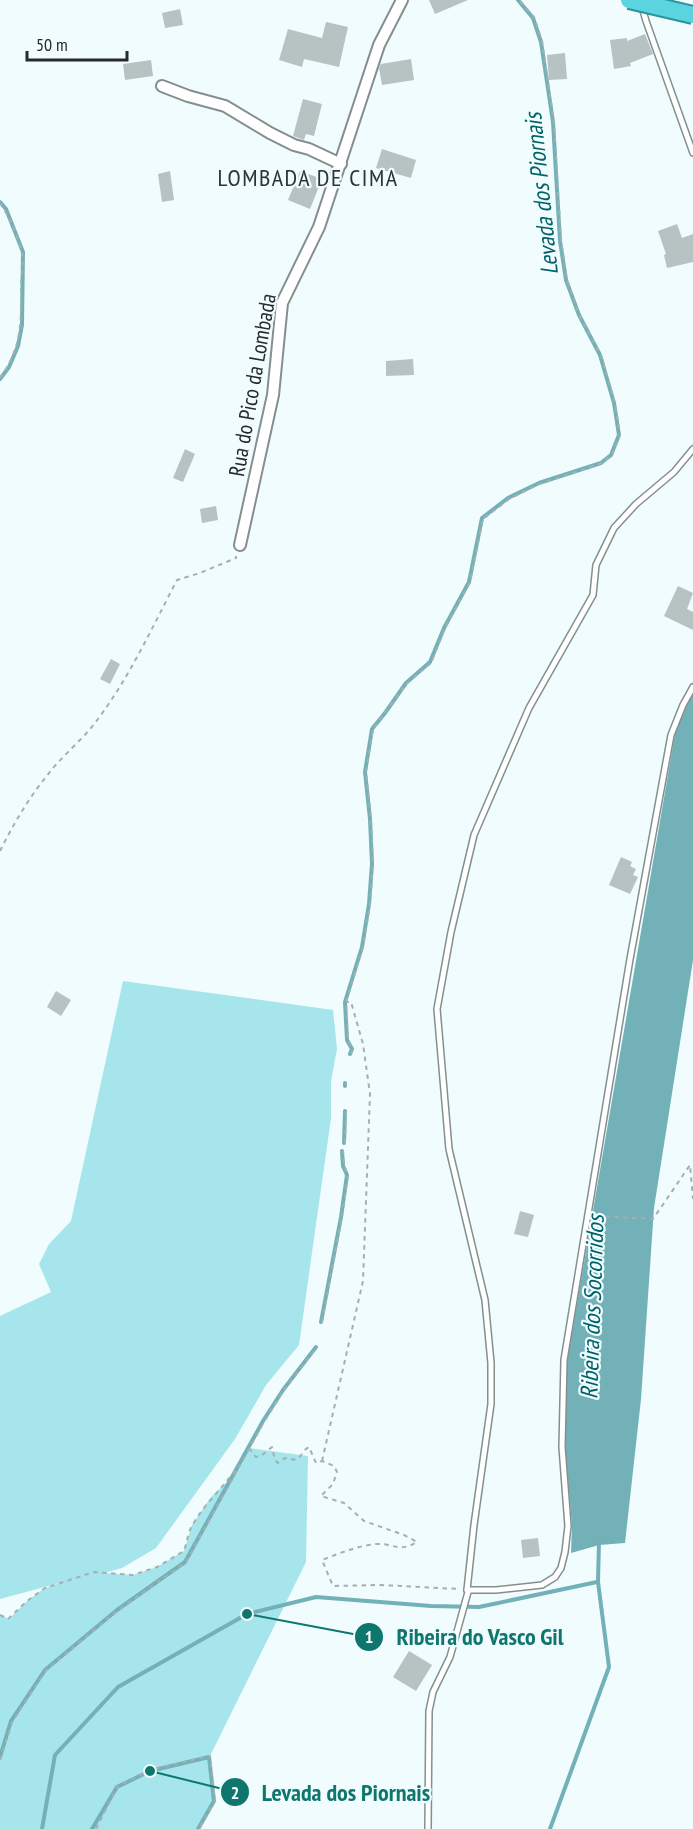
<svg xmlns="http://www.w3.org/2000/svg" width="693" height="1829" font-family="'PT Sans Narrow',sans-serif">
<rect width="100%" height="100%" fill="#f0fcfd"/>
<!-- green -->
<polygon fill="#a6e5eb" points="123,981 333,1010 337,1049 331,1081 331,1118 299,1345 266,1385 235,1439 156,1548 122,1568 104,1573 133,1575 157,1567 184,1551 192,1525 211,1497 228,1481 249,1448 308,1456 306,1562 210,1756 215,1801 199,1829 0,1829 0,1615 9,1619 27,1601 45,1588 63,1582 0,1599 0,1316 51,1292 39,1264 49,1244 71,1221"/>
<!-- water -->
<polygon fill="#71b1b7" points="693,694 693,960 654,1208 641,1399 625,1543 599,1545 571,1553 572,1525 565,1446 567,1362 675,734 686,706"/>
<g fill="none" stroke-linecap="round" stroke-linejoin="round">
<!-- stream -->
<g stroke="#71b1b7" stroke-width="4">
<polyline points="0,202 6,209 23,252 22,325 18,346 9,367 0,379"/>
<polyline points="350,1054 352,1049 347,1040 345,1002 362,947 369,904 372,864 370,819 365,772 372,729 385,713 406,683 430,662 444,628 469,582 482,518 508,498 539,483 601,463 611,455 619,435 614,403 600,355 579,315 566,280 560,241 553,122 541,42 533,18 518,0"/>
<polyline points="345,1083 345,1086"/>
<polyline points="344,1143 345,1111"/>
<polyline points="321,1322 341,1217 347,1175 343,1166 342,1151"/>
<polyline points="0,1757 11,1721 45,1670 117,1610 185,1562 263,1421 283,1390 316,1347"/>
<polyline points="42,1829 55,1755 118,1687 247,1614 316,1597 431,1606 479,1607 597,1582"/>
<polyline points="92,1829 117,1787 150,1771 209,1757 214,1801 198,1829"/>
<polyline points="550,1829 609,1667 598,1582 599,1541"/>
</g>
</g>
<!-- building -->
<g fill="#b7c2c3">
<polygon points="429,0 468,0 435,14"/>
<polygon points="180,9 183,25 165,28 162,13"/>
<polygon points="326,22 348,27 339,67 304,59 302,67 279,60 288,29 322,38"/>
<polygon points="645,34 653,54 630,63 631,66 614,69 610,40 627,38 627,41"/>
<polygon points="565,53 567,79 549,80 547,55"/>
<polygon points="411,59 414,80 382,85 379,68 381,64"/>
<polygon points="151,60 153,76 125,80 123,64"/>
<polygon points="303,99 322,104 314,136 306,134 304,140 293,136"/>
<polygon points="382,149 416,160 411,178 376,168"/>
<polygon points="170,171 174,200 162,202 158,174"/>
<polygon points="300,171 322,179 310,209 288,200"/>
<polygon points="677,224 682,238 693,234 693,262 667,268 664,255 666,254 658,231"/>
<polygon points="413,359 414,375 386,376 386,361"/>
<polygon points="185,449 195,454 183,482 173,478"/>
<polygon points="216,506 218,520 202,523 200,509"/>
<polygon points="678,586 693,593 687,609 693,612 693,630 664,616"/>
<polygon points="111,659 120,664 110,684 100,679"/>
<polygon points="621,857 632,862 630,866 636,869 633,875 638,877 630,894 609,885"/>
<polygon points="56,991 71,1000 61,1016 47,1007"/>
<polygon points="520,1211 534,1215 528,1237 514,1234"/>
<polygon points="538,1538 540,1556 523,1558 521,1540"/>
<polygon points="409,1651 432,1665 416,1691 393,1677"/>
</g>
<g fill="none" stroke-linecap="round" stroke-linejoin="round">
<defs>
<g id="service">
<polyline points="642,7 646,21 693,153"/>
<polyline points="467,1590 496,1590 542,1585 555,1577 561,1568 565,1552 568,1526 562,1447 564,1360 630,959 671,735 683,705 693,687"/>
<polyline points="428,1829 429,1711 433,1692 450,1657 468,1592 467,1590 474,1525 491,1404 491,1363 485,1300 449,1149 437,1009 451,932 474,835 529,708 593,595 596,565 614,528 636,504 674,472 693,449"/>
</g>
<g id="minor">
<polyline points="162,86 188,96 225,106 270,133 294,145 309,149 341,164"/>
<polyline points="240,545 273,395 282,303 319,227 379,45 402,0"/>
</g>
</defs>
<!-- service casing -->
<use href="#service" stroke="#858f90" stroke-width="8"/>
<!-- minor casing -->
<use href="#minor" stroke="#858f90" stroke-width="14"/>
<!-- path -->
<g stroke="#a6afb0" stroke-width="2" stroke-dasharray="4.5 4.5" stroke-linecap="butt">
<path d="M0 203C8 214 18 236 21 250 24 260 22 273 21 283 21 321 23 346 0 378"/>
<path d="M0 851C13 825 28 799 46 777 61 756 83 740 98 719 130 676 152 628 177 580L200 573 236 558V556"/>
<polyline points="351,1054 353,1049 348,1040 346,1002 363,947 370,905 373,864 371,819 366,772 373,729 406,684 431,663 445,628 470,582 483,519 509,499 539,484 602,463 612,455 620,435 615,403 601,355 579,315 567,280 561,240 554,122 542,41 534,17 519,0"/>
<polyline points="346,1083 346,1085"/>
<polyline points="345,1143 346,1111"/>
<polyline points="596,1216 653,1219 690,1165 693,1199"/>
<polyline points="322,1322 342,1217 348,1175 344,1166 343,1151"/>
<path d="M249 1448 256 1457 261 1456 272 1447 275 1460 278 1463 285 1458C304 1463 297 1454 309 1447L316 1463 322 1461 334 1466 337 1472 333 1484 321 1496 344 1503 364 1521 404 1535 417 1542C399 1553 393 1543 376 1544 357 1546 340 1553 322 1560L333 1586 381 1585 459 1589"/>
<polyline points="322,1461 363,1281 370,1094 363,1044 351,1002 346,1002"/>
<path d="M0 1615 8 1619 27 1601 45 1588 94 1572 133 1575 157 1567 184 1551C187 1542 188 1532 193 1524 206 1502 225 1486 238 1466"/>
<polyline points="0,1760 12,1722 46,1670 118,1610 186,1562 264,1422 284,1390 317,1347"/>
<polyline points="96,1829 117,1787 150,1770 210,1756 215,1801 199,1829"/>
</g>
<!-- service -->
<use href="#service" stroke="#fff" stroke-width="5"/>
<!-- minor -->
<use href="#minor" stroke="#fff" stroke-width="10"/>
<defs>
<polyline id="trunk-bridge" points="629,0 693,15"/>
</defs>
<!-- trunk-bridge casing -->
<use href="#trunk-bridge" stroke="#2d929a" stroke-width="20" stroke-linecap="butt"/>
<!-- trunk-bridge -->
<use href="#trunk-bridge" stroke="#5ad4de" stroke-width="16"/>
</g>
<g text-anchor="middle" dominant-baseline="central" stroke-width="4.5" stroke-linejoin="round" paint-order="stroke">
<!-- street labels -->
<g font-size="22" fill="#262a2a" stroke="#f0fcfd">
<text transform="translate(252 385) rotate(-80)">Rua do Pico da Lombada</text>
</g>
<!-- neighbourhood labels -->
<g font-size="24" letter-spacing="1.5" fill="#2d3637" stroke="#f0fcfd">
<text x="308" y="177">LOMBADA DE CIMA</text>
</g>
<!-- water labels -->
<g font-size="24" font-style="italic" fill="#006269" stroke="#f0fcfd">
<text transform="translate(541 194) rotate(-96)">Levada dos Piornais</text>
<text transform="translate(592 1307) rotate(-88)">Ribeira dos Socorridos</text>
</g>
</g>
<!-- callouts -->
<path fill="none" stroke="#0f766e" stroke-width="2" d="M247 1614L369 1637M150 1771L235 1792"/>
<g fill="#0f766e" stroke="#f0fcfd" stroke-width="2">
<circle cx="247" cy="1614" r="6"/>
<circle cx="150" cy="1771" r="6"/>
<circle cx="369" cy="1637" r="15"/>
<circle cx="235" cy="1792" r="15"/>
</g>
<g font-size="18" text-anchor="middle" font-weight="bold" fill="#fff">
<text x="369" y="1643">1</text>
<text x="235" y="1799">2</text>
</g>
<g font-size="24" text-anchor="middle" font-weight="bold" fill="#0f766e" stroke="#f0fcfd" stroke-width="4.5" stroke-linejoin="round" paint-order="stroke">
<text x="480" y="1645">Ribeira do Vasco Gil</text>
<text x="346" y="1801">Levada dos Piornais</text>
</g>
<!-- scale -->
<path d="M27 51v9h100v-9" fill="none" stroke="#262a2a" stroke-width="3"/>
<text x="36" y="51" font-size="18" fill="#262a2a" stroke="#f0fcfd" stroke-width="4.5" paint-order="stroke">50 m</text>
</svg>
